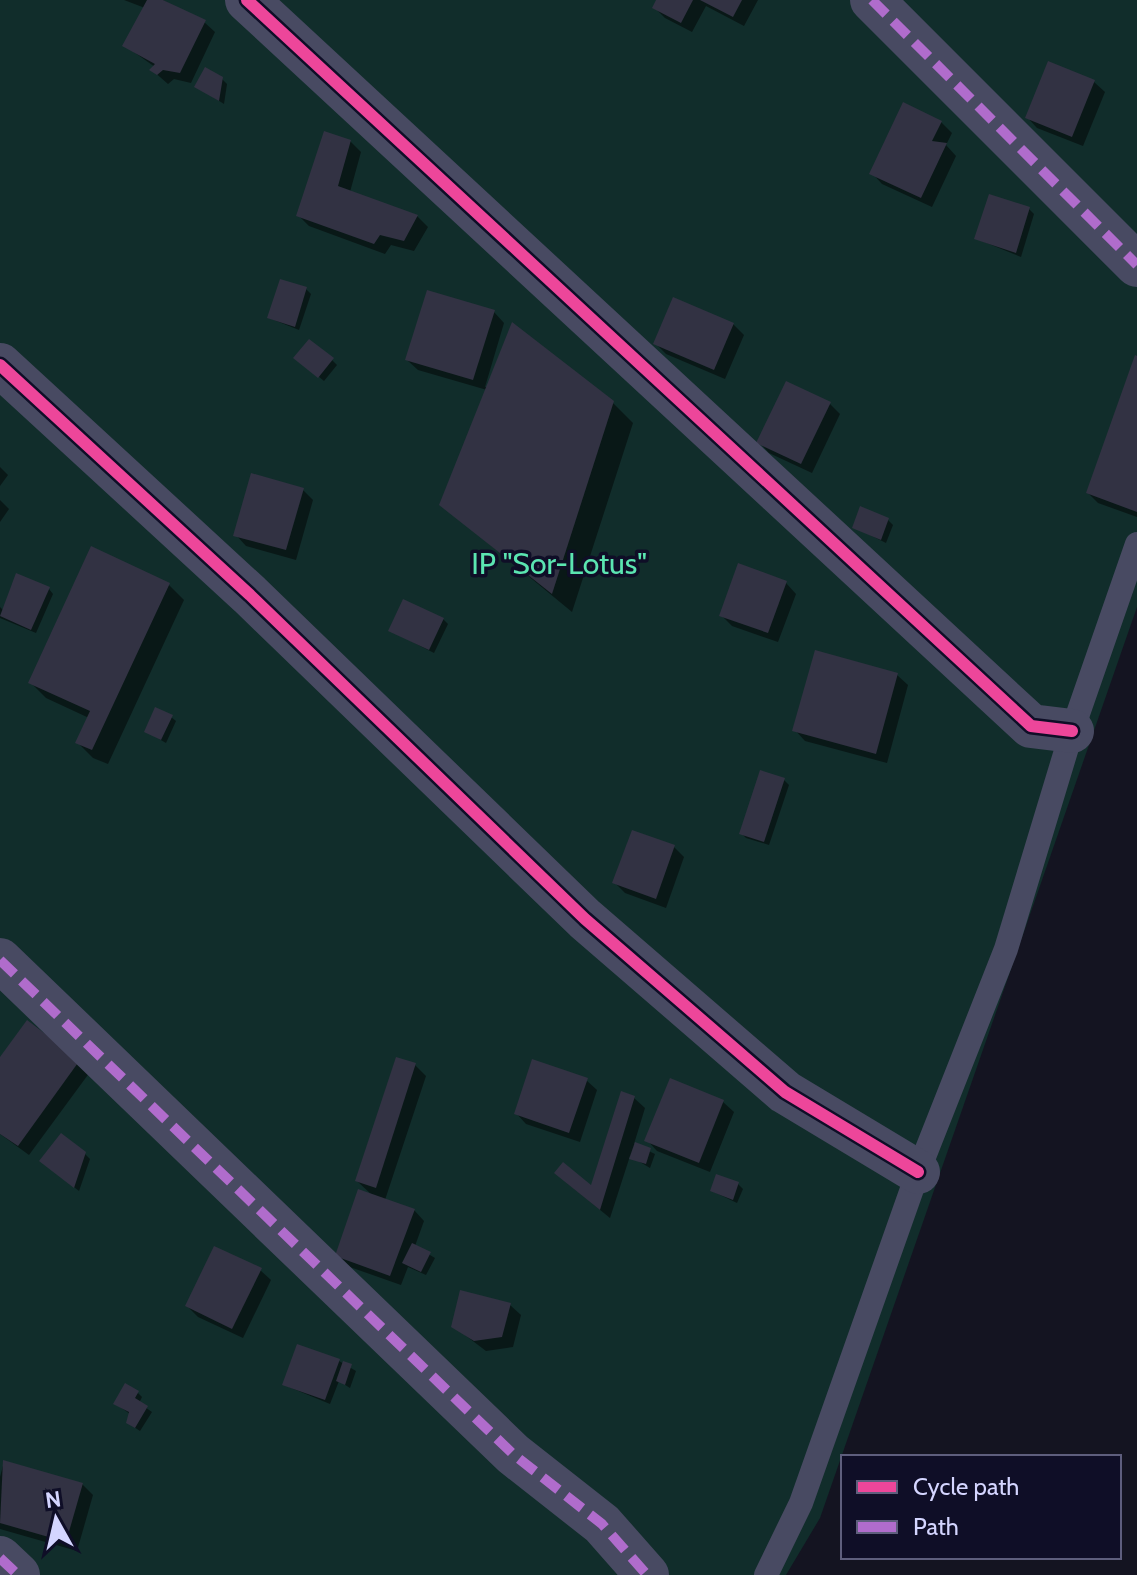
<svg xmlns="http://www.w3.org/2000/svg" width="1137" height="1575" font-family="Cabin,sans-serif">
<rect width="100%" height="100%" fill="#141421"/>
<!-- green -->
<polygon fill="#112d2b" points="0,0 1137,0 1137,607 820,1518 786,1575 0,1575"/>
<!-- shadow -->
<g fill="#0007">
<polygon points="124,0 163,0 204,22 215,32 191,83 174,79 168,84 152,70 155,67 124,45 145,8"/>
<polygon points="658,0 758,0 744,26 706,6 692,32 665,18 654,7"/>
<polygon points="222,79 227,84 224,104 197,87"/>
<polygon points="1094,82 1105,92 1083,146 1037,128 1027,117"/>
<polygon points="941,122 952,133 946,145 956,156 932,207 882,184 872,173"/>
<polygon points="350,141 361,152 350,192 417,216 428,227 414,251 391,245 385,254 309,226 298,215"/>
<polygon points="1029,209 1034,214 1021,257 977,239"/>
<polygon points="306,289 311,294 299,330 269,318"/>
<polygon points="494,312 504,323 485,387 613,403 633,423 572,612 441,504 487,390 418,370 407,360"/>
<polygon points="733,324 744,335 725,379 666,354 656,344"/>
<polygon points="1137,358 1137,517 1098,503 1088,493"/>
<polygon points="332,360 337,365 324,381 301,362"/>
<polygon points="830,404 840,414 812,473 769,453 759,442"/>
<polygon points="0,467 8,475 0,486"/>
<polygon points="303,490 313,500 296,560 246,546 236,535"/>
<polygon points="0,500 9,509 0,522"/>
<polygon points="888,520 893,525 886,543 854,527"/>
<polygon points="786,583 796,594 778,642 732,626 721,615"/>
<polygon points="168,584 184,600 108,764 93,758 77,742 89,718 46,698 30,682"/>
<polygon points="49,589 53,594 36,633 0,618 0,607 3,610"/>
<polygon points="443,619 448,624 434,653 391,631"/>
<polygon points="897,675 908,685 887,763 805,741 795,730"/>
<polygon points="171,717 176,721 166,743 147,732"/>
<polygon points="784,780 789,785 769,845 746,838 741,833"/>
<polygon points="674,847 684,857 666,908 625,893 615,883"/>
<polygon points="27,1023 90,1072 29,1155 0,1134 0,1061"/>
<polygon points="415,1065 426,1076 385,1200 414,1210 424,1221 415,1246 435,1258 426,1275 408,1267 401,1285 347,1266 337,1256 373,1196 357,1181"/>
<polygon points="586,1080 597,1090 580,1142 526,1124 516,1113"/>
<polygon points="671,1081 723,1102 734,1112 710,1172 657,1151 647,1140"/>
<polygon points="634,1098 645,1108 634,1144 655,1154 650,1168 630,1156 610,1218 567,1183 592,1189"/>
<polygon points="85,1154 90,1159 79,1191 46,1165"/>
<polygon points="738,1184 743,1189 737,1203 712,1191"/>
<polygon points="260,1270 271,1280 243,1338 198,1317 187,1306"/>
<polygon points="510,1305 521,1315 513,1347 486,1351 453,1326"/>
<polygon points="339,1361 356,1371 350,1388 339,1381 330,1404 284,1385"/>
<polygon points="138,1393 142,1397 139,1403 152,1412 140,1431 128,1423 130,1414 116,1404"/>
<polygon points="4,1462 82,1484 93,1495 77,1551 0,1529 0,1477"/>
</g>
<!-- building -->
<g fill="#323243">
<polygon points="147,0 163,0 206,20 180,73 163,70 157,75 149,70 155,64 122,46"/>
<polygon points="656,0 693,0 681,23 652,8"/>
<polygon points="700,0 742,0 733,17"/>
<polygon points="1048,61 1095,80 1072,137 1025,118"/>
<polygon points="205,67 223,77 219,101 194,87"/>
<polygon points="903,102 942,121 932,141 947,143 921,198 869,174"/>
<polygon points="324,131 351,140 338,186 418,215 404,241 380,235 374,244 296,216"/>
<polygon points="989,194 1030,207 1016,253 974,239"/>
<polygon points="280,279 307,287 295,327 267,318"/>
<polygon points="427,290 495,310 473,380 405,360"/>
<polygon points="673,297 734,323 714,370 653,344"/>
<polygon points="512,322 614,401 552,594 439,505"/>
<polygon points="309,339 334,358 318,378 293,358"/>
<polygon points="1135,355 1137,356 1137,512 1086,493"/>
<polygon points="786,381 831,402 801,464 756,443"/>
<polygon points="251,473 304,488 286,550 233,536"/>
<polygon points="860,506 889,518 881,540 852,528"/>
<polygon points="91,546 170,583 92,750 75,743 90,711 28,683"/>
<polygon points="738,563 787,581 768,633 719,616"/>
<polygon points="16,573 50,587 31,630 0,616"/>
<polygon points="403,599 444,618 429,650 388,631"/>
<polygon points="815,650 898,673 876,754 792,731"/>
<polygon points="155,707 173,715 161,740 144,732"/>
<polygon points="760,770 785,778 764,842 739,834"/>
<polygon points="632,830 675,845 656,899 612,883"/>
<polygon points="27,1020 80,1060 18,1146 0,1134 0,1057"/>
<polygon points="396,1057 416,1063 376,1188 355,1181"/>
<polygon points="532,1059 588,1078 569,1133 514,1114"/>
<polygon points="670,1078 724,1100 699,1163 644,1141"/>
<polygon points="621,1091 635,1096 600,1210 554,1173 563,1162 591,1185"/>
<polygon points="61,1133 86,1152 74,1188 39,1161"/>
<polygon points="635,1142 651,1148 646,1164 629,1159"/>
<polygon points="716,1174 739,1182 733,1200 710,1191"/>
<polygon points="358,1189 415,1209 390,1276 335,1256"/>
<polygon points="412,1243 431,1252 421,1272 402,1263"/>
<polygon points="214,1246 262,1268 232,1329 185,1306"/>
<polygon points="460,1290 511,1303 502,1337 474,1341 451,1327"/>
<polygon points="297,1344 340,1359 325,1400 282,1385"/>
<polygon points="343,1361 352,1364 345,1385 336,1381"/>
<polygon points="125,1383 139,1391 135,1398 148,1406 135,1428 126,1423 129,1412 113,1404"/>
<polygon points="3,1460 83,1483 66,1542 0,1523"/>
</g>
<g fill="none" stroke-linecap="round" stroke-linejoin="round">
<!-- lane -->
<polyline stroke="#484a62" stroke-width="24" points="766,1575 801,1503 918,1172 1006,949 1072,731 1137,544"/>
<!-- street -->
<g stroke="#484a62" stroke-width="44">
<polyline points="247,0 1031,726 1072,731"/>
<polyline points="872,0 1137,265"/>
<polyline points="0,365 250,595 585,919 785,1092 918,1172"/>
<polyline points="0,960 513,1454 602,1524 647,1575"/>
<polyline points="0,1558 18,1575"/>
</g>
<!-- quiet -->
<g stroke="#b06ccc" stroke-width="10" stroke-dasharray="20 10" stroke-linecap="butt">
<polyline points="872,0 1137,265"/>
<polyline points="0,960 513,1454 602,1524 647,1575"/>
<polyline points="0,1558 18,1575"/>
</g>
<defs>
<g id="cycleway">
<polyline points="247,0 1031,726 1072,731"/>
<polyline points="0,365 250,595 585,919 785,1092 918,1172"/>
</g>
</defs>
<!-- cycleway casing -->
<use href="#cycleway" stroke="#0f0e27" stroke-width="17"/>
<!-- cycleway -->
<use href="#cycleway" stroke="#ed469a" stroke-width="12"/>
</g>
<g text-anchor="middle" dominant-baseline="central" stroke-width="7" stroke-linejoin="round" paint-order="stroke">
<!-- park labels -->
<g font-size="30" fill="#5be5b1" stroke="#0f0e27">
<text x="559" y="563">IP "Sor-Lotus"</text>
</g>
</g>
<!-- legend -->
<rect x="841" y="1455" width="280" height="104" fill="#0f0e27" stroke="#5e5e7d" stroke-width="2"/>
<rect x="857" y="1481" width="40" height="12" fill="#ed469a" stroke="#5e5e7d" stroke-width="2"/>
<text x="913" y="1495" font-size="24" fill="#d4d5ff">Cycle path</text>
<rect x="857" y="1521" width="40" height="12" fill="#b06ccc" stroke="#5e5e7d" stroke-width="2"/>
<text x="913" y="1535" font-size="24" fill="#d4d5ff">Path</text>
<!-- north arrow -->
<g transform="translate(56 1519) rotate(352)" stroke="#0f0e27" stroke-width="6" paint-order="stroke">
<path d="M0-6L14 30L0 20L-14 30Z" fill="#d4d5ff"/>
<text y="-12" font-size="22" font-weight="bold" text-anchor="middle" fill="#d4d5ff">N</text>
</g>
</svg>
